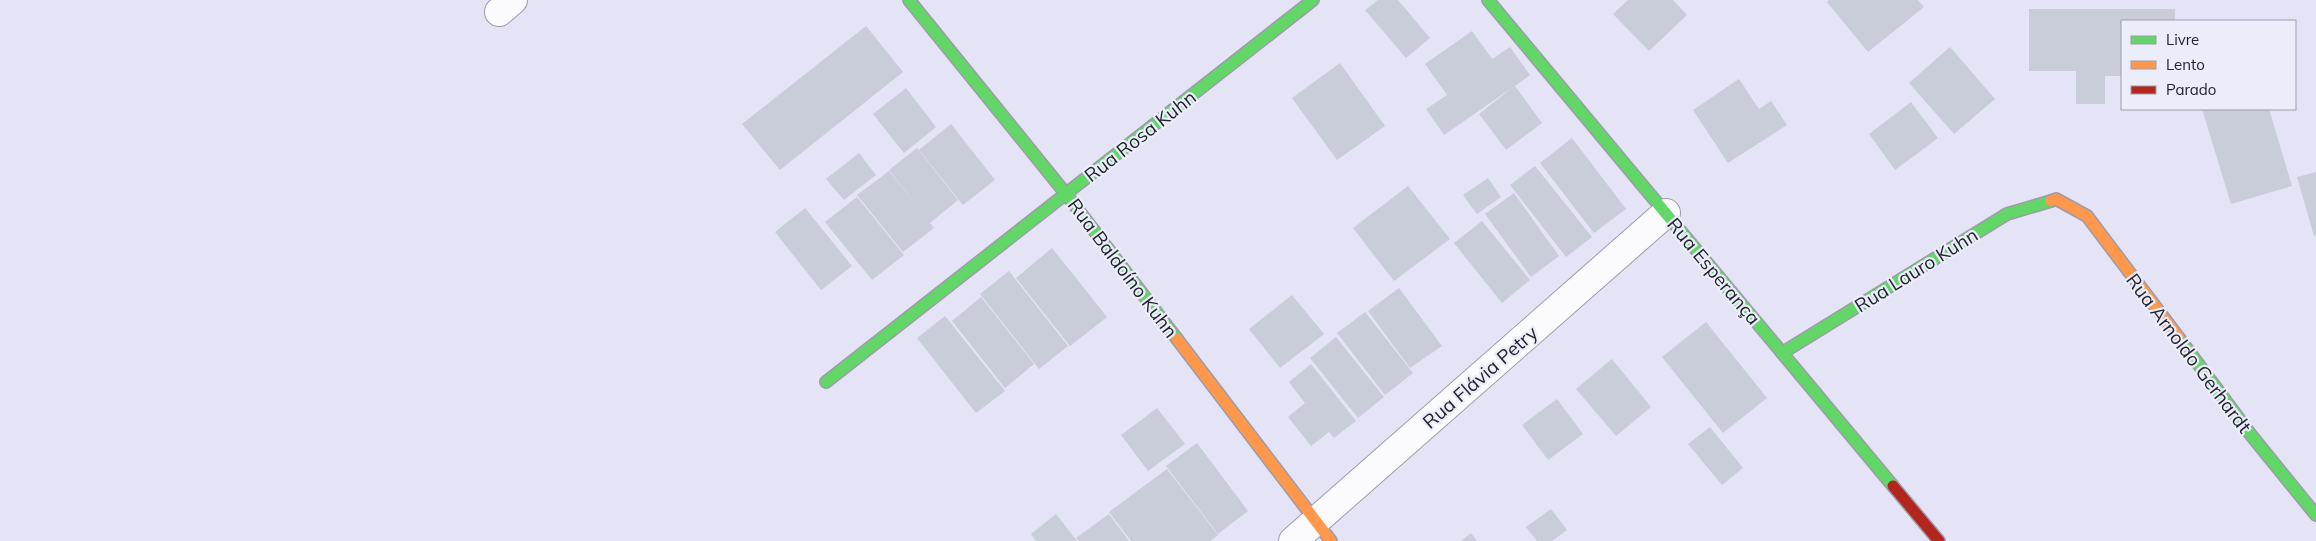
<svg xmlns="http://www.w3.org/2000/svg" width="2316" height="541" font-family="Mulish,sans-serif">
<rect width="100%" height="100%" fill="#e4e4f6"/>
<!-- building -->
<g fill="#c9ccd9">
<polygon points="1378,0 1398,0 1430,38 1406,58 1365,10"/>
<polygon points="1628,0 1673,0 1687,15 1649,51 1613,14"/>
<polygon points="1829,0 1918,0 1924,7 1868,52 1827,2"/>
<polygon points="2029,9 2175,9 2175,21 2122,21 2122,76 2105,76 2105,104 2076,104 2076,71 2029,71"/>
<polygon points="866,26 903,72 780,170 742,124"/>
<polygon points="1472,31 1492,59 1510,47 1530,75 1515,86 1542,123 1506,150 1479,114 1513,87 1444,135 1426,109 1447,95 1425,64"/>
<polygon points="1950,47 1995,99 1954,134 1909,83"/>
<polygon points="1340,63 1385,126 1337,160 1292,98"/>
<polygon points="1739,79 1759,109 1771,101 1787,125 1728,163 1693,110"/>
<polygon points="906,88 936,127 904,153 873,114"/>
<polygon points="1911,102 1938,138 1895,170 1869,134"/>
<polygon points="2202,109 2269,109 2292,186 2231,204"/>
<polygon points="951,124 995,180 963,205 919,150"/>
<polygon points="1572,138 1626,209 1594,233 1540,163"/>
<polygon points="917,148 958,200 930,223 934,228 903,252 857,195 889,171 917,206 889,170"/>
<polygon points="859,153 876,175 844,200 826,179"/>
<polygon points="1535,166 1592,237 1566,257 1510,185"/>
<polygon points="2316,172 2316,235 2314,236 2297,177"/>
<polygon points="1488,178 1501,197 1477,214 1463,195"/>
<polygon points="1408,186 1450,239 1394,281 1353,228"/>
<polygon points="1514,193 1559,256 1531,277 1485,214"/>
<polygon points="857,197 904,255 872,280 825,222"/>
<polygon points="805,208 852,266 821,290 775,232"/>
<polygon points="1482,221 1530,280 1502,303 1454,243"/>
<polygon points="1052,248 1107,317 1070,346 1016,278"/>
<polygon points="1009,271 1068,346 1039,369 980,294"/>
<polygon points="1399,288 1442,346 1410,368 1368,311"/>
<polygon points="1292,295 1324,334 1280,368 1249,329"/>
<polygon points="981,297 1034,364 1005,388 952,321"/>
<polygon points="1365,312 1413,373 1385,395 1337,333"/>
<polygon points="945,316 1005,391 976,413 917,338"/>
<polygon points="1706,322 1767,398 1723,433 1662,357"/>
<polygon points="1336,337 1384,397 1358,418 1310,358"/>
<polygon points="1612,359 1651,407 1616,436 1576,389"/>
<polygon points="1311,364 1356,421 1334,438 1329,432 1311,446 1288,417 1305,403 1289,382"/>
<polygon points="1557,399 1583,434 1548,460 1522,425"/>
<polygon points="1157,408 1185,444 1148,471 1121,435"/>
<polygon points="1710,427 1743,468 1722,485 1688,444"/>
<polygon points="1197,443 1248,511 1218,534 1166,466"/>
<polygon points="1167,469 1218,535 1210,541 1131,541 1109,512"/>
<polygon points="1551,509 1567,530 1552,541 1537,541 1526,527"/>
<polygon points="1056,514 1077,541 1036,541 1031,534"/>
<polygon points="1109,514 1129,541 1079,541 1076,538"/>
<polygon points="1471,533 1477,541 1461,541"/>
</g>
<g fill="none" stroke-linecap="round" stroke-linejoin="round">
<defs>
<g id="street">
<polyline points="499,12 513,0"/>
<polyline points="1293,541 1666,213"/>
</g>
<g id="fast">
<polyline points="909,0 1066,194 1177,339"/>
<polyline points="1488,0 1893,486"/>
<polyline points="2179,338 2251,435 2316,515"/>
<polyline points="1782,353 2007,214 2051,201"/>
<polyline points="826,382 1313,0"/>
</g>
<g id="slow">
<polyline points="2051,201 2056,199 2087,216 2179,338"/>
<polyline points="1177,339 1331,541"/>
</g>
<polyline id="jam" points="1893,486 1939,541"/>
</defs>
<!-- street casing -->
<use href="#street" stroke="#9c9ca9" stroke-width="30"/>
<!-- fast casing -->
<use href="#fast" stroke="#9c9ca9" stroke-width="14"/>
<!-- slow casing -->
<use href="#slow" stroke="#9c9ca9" stroke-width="14"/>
<!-- jam casing -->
<use href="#jam" stroke="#9c9ca9" stroke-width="14"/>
<!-- street -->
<use href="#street" stroke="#fbfbfe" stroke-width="28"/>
<!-- fast -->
<use href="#fast" stroke="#63d668" stroke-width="11"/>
<!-- slow -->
<use href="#slow" stroke="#ff974d" stroke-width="11"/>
<!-- jam -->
<use href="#jam" stroke="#b3261e" stroke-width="11"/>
</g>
<g text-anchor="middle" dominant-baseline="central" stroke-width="4.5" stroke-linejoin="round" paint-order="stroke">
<!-- street labels -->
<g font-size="19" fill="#242430" stroke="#ecedfa">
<text transform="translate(1140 136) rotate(-38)">Rua Rosa Kuhn</text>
<text transform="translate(1123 268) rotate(53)">Rua Baldoíno Kuhn</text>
<text transform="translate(1916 270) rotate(-32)">Rua Lauro Kuhn</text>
<text transform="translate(1714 271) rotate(50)">Rua Esperança</text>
<text transform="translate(2189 353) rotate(53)">Rua Arnoldo Gerhardt</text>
<text transform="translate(1480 377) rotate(-41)">Rua Flávia Petry</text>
</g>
</g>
<!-- legend -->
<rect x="2121" y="20" width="175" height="90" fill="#ecedfa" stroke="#9c9da9"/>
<rect x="2131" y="36" width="25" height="8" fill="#63d668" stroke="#9c9da9"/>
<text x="2166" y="45" font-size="15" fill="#242430">Livre</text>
<rect x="2131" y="61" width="25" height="8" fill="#ff974d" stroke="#9c9da9"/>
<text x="2166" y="70" font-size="15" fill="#242430">Lento</text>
<rect x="2131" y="86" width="25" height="8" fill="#b3261e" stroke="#9c9da9"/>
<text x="2166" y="95" font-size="15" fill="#242430">Parado</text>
</svg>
